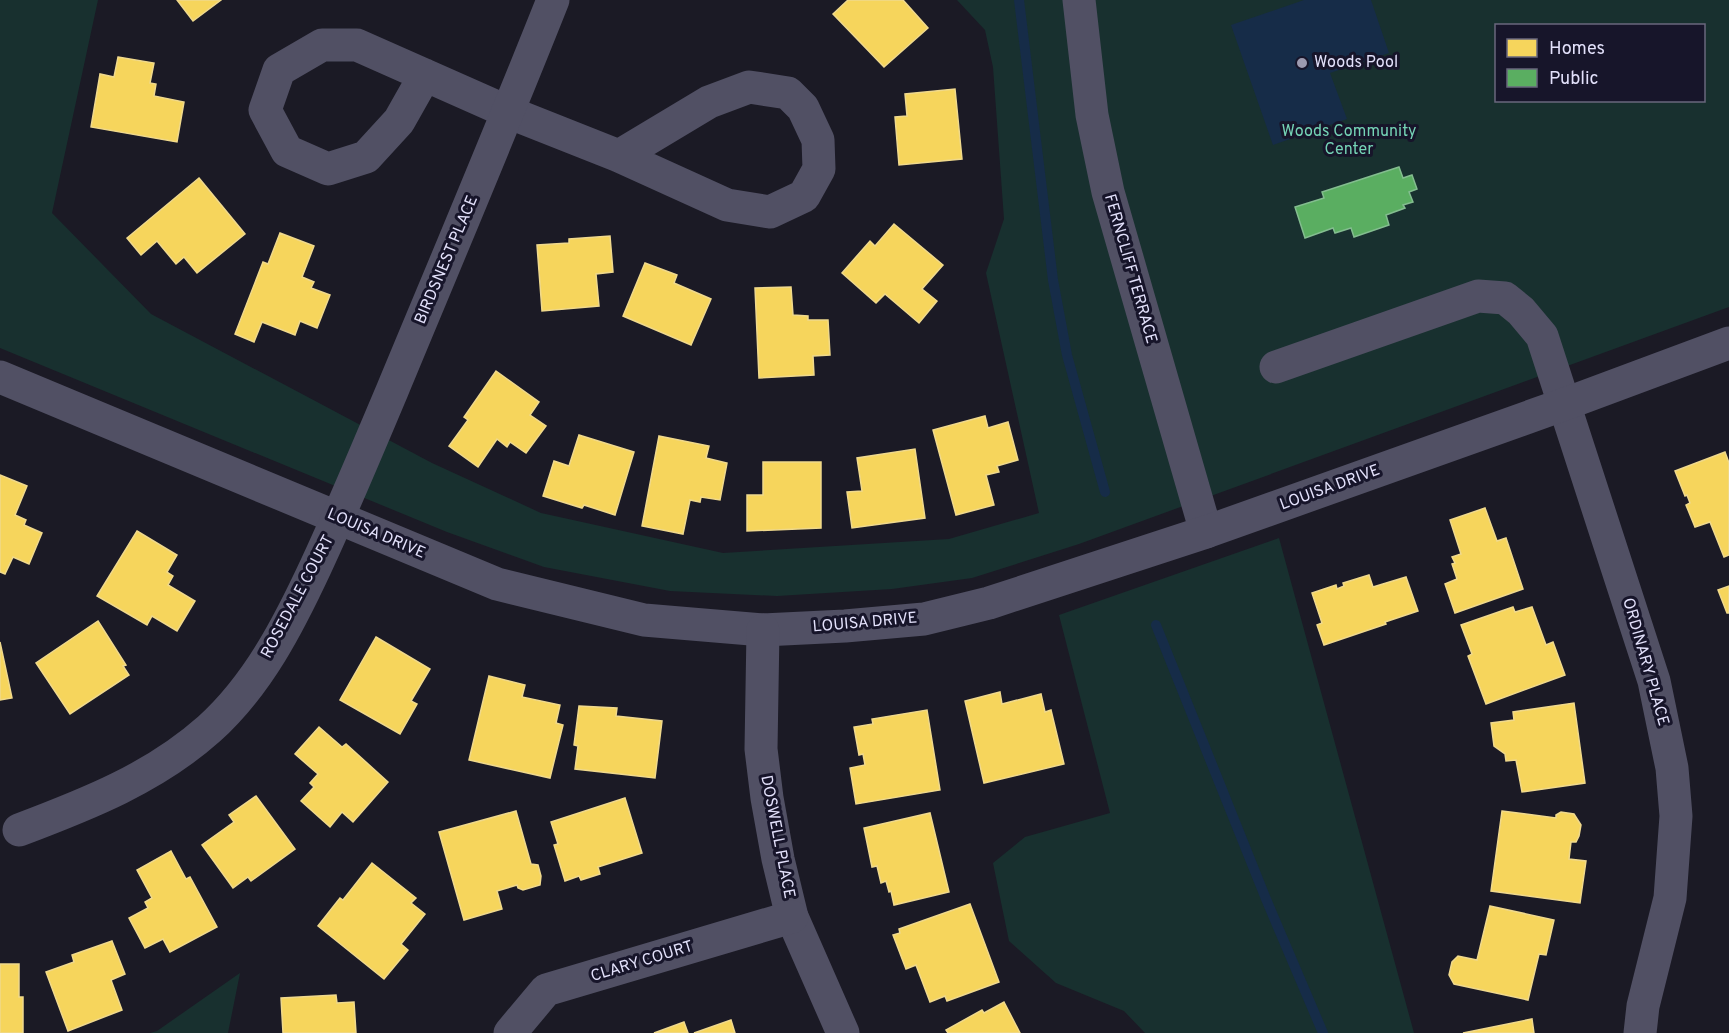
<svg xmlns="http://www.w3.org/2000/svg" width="1729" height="1033" font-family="Overpass,sans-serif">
<rect width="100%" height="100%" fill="#1b1a25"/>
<!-- green -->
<g fill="#18302f" fill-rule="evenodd">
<path d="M0 0H98L52 213 151 314 432 463 541 513 723 553 949 539 1039 513 986 273 1004 219 993 67 985 30 957 0H1729V307L1079 544 972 578 892 589 777 596 670 591 544 567 447 532 0 348ZM1496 26H1704V100H1496Z"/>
<polygon points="1279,538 1414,1033 1145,1033 1124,1011 1056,983 1009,941 993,863 1025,837 1110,813 1059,615"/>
<polygon points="240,973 228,1033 150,1033 157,1031"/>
</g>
<!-- water -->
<polygon fill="#162c48" points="1304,0 1371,0 1389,53 1330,73 1347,119 1273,145 1231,25"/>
<!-- homes -->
<g fill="#f6d55c" stroke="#f0d98c" stroke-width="1.5">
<polygon points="177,0 221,0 193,21"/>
<polygon points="848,0 903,0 928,28 884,67 833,14"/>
<polygon points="118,57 154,63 150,83 156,84 154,96 184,102 177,142 91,127 100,74 114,77"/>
<polygon points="955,89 962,159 899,165 895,117 907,116 905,94"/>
<polygon points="199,178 245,234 197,273 184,257 176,264 157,241 141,255 127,238"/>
<polygon points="894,224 943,265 922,289 937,301 919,323 885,294 876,303 842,273 870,241 875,246"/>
<polygon points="280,233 314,246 302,277 314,282 311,288 330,295 317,328 300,321 295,335 262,322 254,342 235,334 263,262 268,264"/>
<polygon points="610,236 613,272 596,274 599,306 542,311 537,245 569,243 569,239"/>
<polygon points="645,263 677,275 674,283 711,299 691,345 623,316"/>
<polygon points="791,287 793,315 808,316 808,320 828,320 830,355 813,356 814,375 759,378 755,288"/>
<polygon points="496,371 539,402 530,415 546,426 526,453 510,442 507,447 497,439 478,467 449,446 468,420 464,417"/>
<polygon points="985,416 988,428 1008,422 1018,460 997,466 999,472 986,475 994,505 956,515 933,430"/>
<polygon points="579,435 634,452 615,515 584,505 582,508 543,496 554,461 569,466"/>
<polygon points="659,436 709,446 706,458 727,463 720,500 701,497 700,502 690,500 683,534 642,526"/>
<polygon points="915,449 925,518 852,528 847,492 862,491 857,458"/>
<polygon points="1725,452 1729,463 1729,555 1724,557 1710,522 1695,527 1686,505 1690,503 1687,495 1685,496 1675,471"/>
<polygon points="763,462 821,462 821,528 747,531 747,495 763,495"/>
<polygon points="0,475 27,486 15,515 26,520 24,525 42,533 29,564 13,557 5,574 0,572"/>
<polygon points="1485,508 1497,541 1506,538 1523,589 1455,613 1445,584 1457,579 1452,564 1455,563 1452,557 1461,554 1450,520"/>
<polygon points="137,531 177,555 167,572 173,576 168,585 195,601 177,631 152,616 147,625 97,596"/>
<polygon points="1369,575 1373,587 1406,577 1418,611 1385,622 1386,624 1324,645 1317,625 1322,623 1312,593 1336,585 1337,589 1344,586 1343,583"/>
<polygon points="1729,586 1729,613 1727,613 1718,590"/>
<polygon points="1513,607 1515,612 1532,607 1546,645 1553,642 1565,675 1486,704 1468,656 1472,654 1461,625"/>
<polygon points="98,621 126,665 123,666 129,675 70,714 36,663"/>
<polygon points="376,637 430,669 411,701 417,704 400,734 340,700"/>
<polygon points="0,642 12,698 0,700"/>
<polygon points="489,676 525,685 522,697 560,705 556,723 563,725 550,778 469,760"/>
<polygon points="1000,692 1002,704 1041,694 1045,712 1051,710 1064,764 984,783 965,701"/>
<polygon points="1574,703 1585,783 1522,792 1516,760 1506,761 1505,754 1494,746 1491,723 1514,720 1513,712"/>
<polygon points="579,706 617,708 616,716 662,721 655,778 575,769 578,746 574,745"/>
<polygon points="927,710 940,790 856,804 850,768 865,765 863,754 859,755 854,727 873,724 872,719"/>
<polygon points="319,727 342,747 346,744 388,782 353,822 342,812 330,827 301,801 314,787 310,783 318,774 295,754"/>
<polygon points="256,796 295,849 251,881 248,877 233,888 202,845 234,822 229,815"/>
<polygon points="625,798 642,853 598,867 600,874 581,880 579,876 565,881 554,845 558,844 551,822"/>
<polygon points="516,811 531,864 538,865 541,876 540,885 523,890 518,888 517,885 497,891 502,909 464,920 439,832"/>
<polygon points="1502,811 1556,818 1556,815 1561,812 1574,814 1581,825 1579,836 1576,842 1571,842 1569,859 1586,861 1580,903 1491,891"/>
<polygon points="930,813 949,892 894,905 891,891 889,892 886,881 881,883 877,866 872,867 864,828"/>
<polygon points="171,851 186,879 190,877 217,927 170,952 163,939 145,948 129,918 148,908 145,902 152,898 137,870"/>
<polygon points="372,863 416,898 411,903 425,914 401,944 408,950 384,979 318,926 340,898 343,900"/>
<polygon points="970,904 999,982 947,1001 945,996 930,1002 916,965 906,969 893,935 900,933 899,929"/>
<polygon points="1490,906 1554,920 1546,955 1539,954 1528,1000 1454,984 1449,975 1452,962 1458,956 1477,960"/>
<polygon points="112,941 125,974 111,980 122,1010 68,1031 46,972 74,962 72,955"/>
<polygon points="0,964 19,964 19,997 23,997 23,1033 0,1033"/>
<polygon points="336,995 337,1003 354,1002 356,1033 283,1033 281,998"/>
<polygon points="1004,1002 1020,1033 948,1033 946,1030 982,1010 984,1013"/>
<polygon points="1532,1019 1534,1033 1463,1033"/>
<polygon points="731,1020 735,1033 694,1033"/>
<polygon points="684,1022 688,1033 654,1033"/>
</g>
<!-- public -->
<polygon fill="#5aae61" stroke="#83bd8f" stroke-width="1.5" points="1399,167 1403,178 1412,175 1417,189 1409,192 1413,202 1403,205 1405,208 1386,215 1389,225 1354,237 1351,228 1335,233 1333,228 1305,238 1295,207 1324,198 1322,192"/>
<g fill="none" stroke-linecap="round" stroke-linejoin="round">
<!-- stream -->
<g stroke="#162c48" stroke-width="10">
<polyline points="1019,0 1053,280 1067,355 1105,492"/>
<polyline points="1156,625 1266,899 1323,1033"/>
</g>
<!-- minor -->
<g stroke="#515064" stroke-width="33">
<polyline points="1079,0 1092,115 1108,192 1206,532"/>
<polyline points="425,75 399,121 366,157 328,169 287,151 265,110 279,70 322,45 357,45 508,112 619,156 727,205 770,212 804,196 819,169 818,140 803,108 788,93 749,87 709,102 619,156"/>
<polyline points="1276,367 1478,296 1505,298 1521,311 1542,336 1654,681 1672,768 1676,816 1670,898 1643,1006 1640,1033"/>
<polyline points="0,377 497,584 644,620 763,630 845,626 924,619 989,603 1206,532 1565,404 1729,343"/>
<polyline points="763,630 761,749 767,798 778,859 792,917 843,1033"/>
<path d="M19 830C88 804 154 778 209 729 258 685 289 624 316 566 343 508 367 450 392 391 446 261 501 131 553 0"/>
<polyline points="510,1033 546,990 792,917"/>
</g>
</g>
<!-- markers -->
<circle fill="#9d9bb0" stroke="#17152a" stroke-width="2" cx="1302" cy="63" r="6"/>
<g text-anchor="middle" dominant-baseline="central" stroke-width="6" stroke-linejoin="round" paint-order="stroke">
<!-- poi labels -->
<g font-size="16" fill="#e3e1fb" stroke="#17152a" text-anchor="start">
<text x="1314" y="63">Woods Pool</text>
</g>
<!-- park labels -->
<g font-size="16" fill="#75d4b6" stroke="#17152a">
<text x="1349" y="132">Woods Community<tspan x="1349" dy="18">Center</tspan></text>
</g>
<!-- street labels -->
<g font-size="16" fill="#e3e1fb" stroke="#17152a">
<text transform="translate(447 260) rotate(-67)">BIRDSNEST PLACE</text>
<text transform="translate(1130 269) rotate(74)">FERNCLIFF TERRACE</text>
<text transform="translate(1330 488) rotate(-20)">LOUISA DRIVE</text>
<text transform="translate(376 534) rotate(23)">LOUISA DRIVE</text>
<text transform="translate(298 597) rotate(-62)">ROSEDALE COURT</text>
<text transform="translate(865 623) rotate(-5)">LOUISA DRIVE</text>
<text transform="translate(1645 662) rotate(74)">ORDINARY PLACE</text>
<text transform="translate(777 837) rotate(79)">DOSWELL PLACE</text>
<text transform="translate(642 962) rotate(-17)">CLARY COURT</text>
</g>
</g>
<!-- legend -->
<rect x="1495" y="24" width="210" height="78" fill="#17152a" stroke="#69677e" stroke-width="1.5"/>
<rect x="1507" y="39" width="30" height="18" fill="#f6d55c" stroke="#69677e" stroke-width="1.5"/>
<text x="1549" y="54" font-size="18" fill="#e3e1fb">Homes</text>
<rect x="1507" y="69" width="30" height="18" fill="#5aae61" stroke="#69677e" stroke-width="1.5"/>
<text x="1549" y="84" font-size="18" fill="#e3e1fb">Public</text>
</svg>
